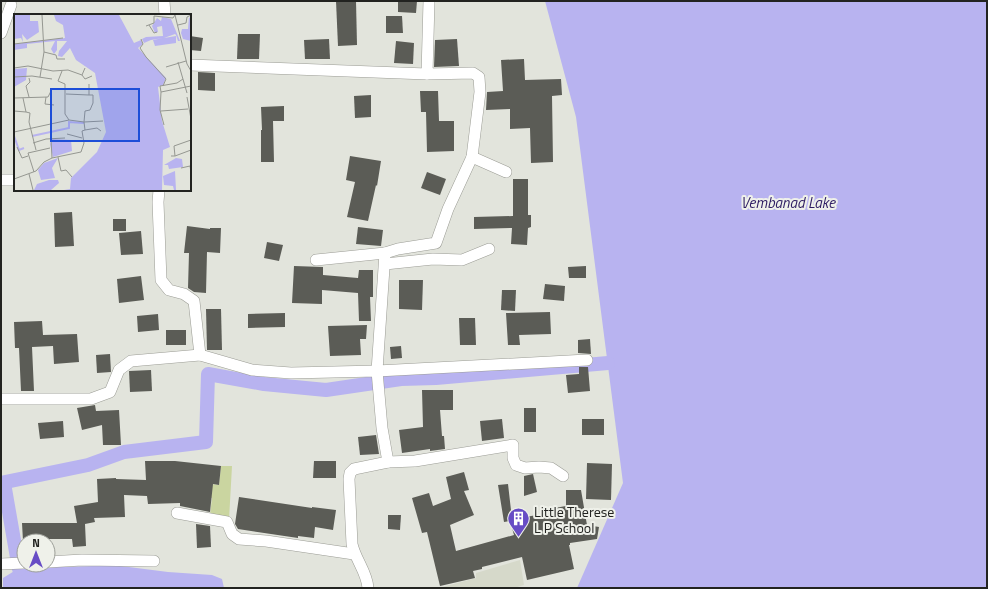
<svg xmlns="http://www.w3.org/2000/svg" width="988" height="589" font-family="'Titillium Web',sans-serif">
<rect width="100%" height="100%" fill="#e2e4dc"/>
<!-- built -->
<polygon fill="#d6d9ca" points="520,560 524,585 514,588 439,588 476,578 476,573"/>
<!-- green -->
<polygon fill="#cad5a0" points="221,466 232,466 229,520 210,515 212,498 202,497 203,483 219,485"/>
<!-- water -->
<g fill="#b8b3f0">
<polygon points="545,1 987,1 987,588 577,588 623,483 576,117"/>
<polygon points="93,566 121,566 168,572 212,575 222,579 224,588 3,588 3,578 16,570 30,568"/>
</g>
<g fill="none" stroke-linecap="round" stroke-linejoin="round">
<!-- canal -->
<g stroke="#b8b3f0" stroke-width="14">
<polyline points="1,483 88,465 124,452 206,442 208,374 264,384 326,390 401,379 436,378 608,363"/>
<polyline points="4,483 19,569"/>
</g>
</g>
<!-- building -->
<g fill="#5b5c56">
<polygon points="336,1 356,1 357,45 338,46"/>
<polygon points="398,1 417,1 416,13 398,12"/>
<polygon points="386,16 402,16 403,33 386,33"/>
<polygon points="238,34 260,34 259,59 237,59"/>
<polygon points="190,36 203,38 201,51 190,50"/>
<polygon points="329,39 330,59 305,59 304,40"/>
<polygon points="457,39 459,66 434,67 435,40"/>
<polygon points="396,41 414,43 413,64 394,63"/>
<polygon points="524,59 525,80 561,79 562,95 552,96 553,162 531,163 530,128 510,129 510,109 486,110 487,92 503,91 501,60"/>
<polygon points="198,72 215,73 215,91 198,90"/>
<polygon points="420,91 438,91 439,121 454,121 454,151 427,152 426,112 421,112"/>
<polygon points="371,95 371,117 355,118 354,96"/>
<polygon points="284,106 284,121 273,121 274,162 261,162 261,130 262,130 261,107"/>
<polygon points="350,156 381,161 377,186 376,185 368,221 347,217 355,182 346,180"/>
<polygon points="427,172 446,179 440,195 421,188"/>
<polygon points="513,179 528,179 528,215 531,215 531,227 528,228 527,245 511,244 512,228 474,229 474,217 513,216"/>
<polygon points="72,212 74,246 55,247 54,213"/>
<rect x="113" y="219" width="13" height="12"/>
<polygon points="187,226 210,229 210,228 221,228 220,253 207,252 206,293 194,292 188,288 189,253 184,253"/>
<polygon points="358,227 383,230 381,246 356,244"/>
<polygon points="141,231 143,254 121,255 119,233"/>
<polygon points="267,242 283,245 279,261 264,258"/>
<polygon points="294,266 323,267 323,275 358,278 359,270 373,270 373,297 370,297 371,321 359,321 358,293 322,290 322,304 292,303"/>
<polygon points="586,266 586,278 569,278 568,267"/>
<polygon points="141,276 144,300 119,303 117,279"/>
<polygon points="399,280 423,280 422,310 399,309"/>
<polygon points="545,284 565,286 564,301 543,299"/>
<polygon points="502,290 516,290 515,311 501,310"/>
<polygon points="206,309 221,309 222,350 207,350"/>
<polygon points="550,312 551,334 519,335 520,345 508,345 506,313"/>
<polygon points="285,313 285,327 248,328 248,314"/>
<polygon points="158,314 159,330 138,332 137,316"/>
<polygon points="459,318 475,318 476,345 460,345"/>
<polygon points="42,321 43,335 77,334 79,362 54,364 53,346 32,347 34,391 21,391 19,348 15,348 14,322"/>
<polygon points="367,325 366,339 360,339 361,355 330,356 328,326"/>
<rect x="166" y="330" width="20" height="15"/>
<polygon points="590,339 591,354 578,353 578,340"/>
<polygon points="401,346 402,358 391,359 390,347"/>
<polygon points="110,354 111,372 97,373 96,355"/>
<polygon points="579,367 588,367 590,391 568,393 566,375 579,374"/>
<polygon points="151,370 152,391 130,392 129,371"/>
<polygon points="422,390 453,390 453,410 440,410 442,436 444,436 445,449 430,451 430,449 402,453 399,430 423,427"/>
<polygon points="95,405 96,411 119,410 121,445 103,445 102,425 82,430 77,408"/>
<rect x="524" y="408" width="12" height="24"/>
<polygon points="502,419 504,438 482,441 480,421"/>
<rect x="582" y="419" width="22" height="16"/>
<polygon points="63,421 64,437 40,439 38,423"/>
<polygon points="376,435 379,454 360,455 358,437"/>
<polygon points="145,461 175,461 221,466 219,485 213,484 210,512 180,506 180,503 148,504 147,496 124,495 125,517 94,518 95,522 85,524 86,546 73,547 72,539 39,539 39,541 23,541 22,523 77,523 74,506 98,502 97,479 116,478 116,479 146,480"/>
<polygon points="314,461 336,461 336,478 313,478"/>
<polygon points="587,463 612,464 611,500 586,499"/>
<polygon points="464,472 469,490 464,491 474,515 450,525 456,551 514,535 510,521 504,522 498,485 508,484 512,519 550,513 549,509 566,506 566,490 581,490 587,525 599,527 597,539 570,543 570,545 569,545 574,569 527,580 522,557 482,567 482,569 473,571 475,578 440,586 427,532 422,533 412,498 429,493 433,506 451,499 446,477"/>
<polygon points="533,474 537,492 524,496 524,476"/>
<polygon points="239,497 312,508 312,507 336,510 333,530 315,527 314,538 298,536 298,538 238,529 235,524"/>
<polygon points="388,515 401,515 400,530 388,529"/>
<polygon points="196,524 210,526 211,547 197,548"/>
</g>
<g fill="none" stroke-linecap="round" stroke-linejoin="round">
<defs>
<g id="minor">
<polyline points="164,1 165,15"/>
<polyline points="429,1 427,74 473,73 479,77 480,92 472,157 448,209 436,243 398,249 385,253 377,371 587,360"/>
<polyline points="1,33 11,5"/>
<polyline points="190,65 427,74"/>
<polyline points="472,157 506,172"/>
<polyline points="1,180 15,180"/>
<path d="M159 190 158 202 161 280 169 290 184 294 194 301 200 355 252 370 291 373 377 371 382 428 388 462 354 469 350 473 349 479 352 544C355 559 367 572 368 588"/>
<polyline points="316,260 385,253"/>
<polyline points="385,264 433,259 462,260 489,249"/>
<polyline points="1,399 91,399 110,392 119,370 131,361 200,355"/>
<polyline points="388,462 415,461 513,445 513,458 516,465 525,468 539,467 551,468 563,476"/>
<polyline points="177,513 227,522 232,534 239,539 266,541 354,554"/>
<polyline points="48,562 82,560 154,561"/>
<polyline points="1,564 24,563"/>
</g>
</defs>
<!-- minor casing -->
<use href="#minor" stroke="#9b9c95" stroke-width="12"/>
<!-- minor -->
<use href="#minor" stroke="#fff" stroke-width="11"/>
</g>
<!-- icons -->
<defs>
<symbol id="building-pin" viewBox="-11 -11 22 30"><path d="M0 17L-7.5 6A9.5 9.5 0 1 1 7.5 6Z" fill="#674cc5" stroke="#eff1ea"/><path d="M-4-6H4V6H1V3H-1V6H-4ZM-2.5-4.3h1.7v1.8h-1.7ZM.8-4.3h1.7v1.8H.8ZM-2.5-1h1.7V.8h-1.7ZM.8-1h1.7V.8H.8Z" fill="#fff"/></symbol>
</defs>
<g fill-rule="evenodd">
<use href="#building-pin" x="506" y="506" width="25" height="34"/>
</g>
<g text-anchor="middle" dominant-baseline="central" stroke-width="4" stroke-linejoin="round" paint-order="stroke">
<!-- poi labels -->
<g font-size="14" fill="#222320" stroke="#eff1ea" text-anchor="start">
<text x="534" y="511">Little Therese<tspan x="534" dy="16">L P School</tspan></text>
</g>
<!-- water labels -->
<g font-size="15" font-style="italic" fill="#2e1d63" stroke="#eff1ea">
<text x="788" y="202">Vembanad Lake</text>
</g>
</g>
<!-- overview -->
<g transform="translate(14 14)">
<rect width="177" height="177" fill="#e2e4dc"/>
<path d="M1 1H16V7H24L25 18 13 26 8 20 9 28 7 24 0 25ZM40 1H105L120 29 127 26 129 30 124 34 152 64 149 71 144 73 148 107 156 133 149 136 148 176H50L56 175 57 164 83 138 92 118 81 59 62 46 56 34 48 43 44 42 45 37 53 27H43V36L40 40 37 35 41 27 13 30V34L0 36V30L51 24 49 11 42 7ZM148 3 157 5 166 27H164L162 21 161 20 150 24 162 22V29L141 32 139 26 149 24 137 26 130 29 128 25 132 23 149 22 148 12 143 13 144 18 141 19 138 12 143 4 147 7ZM175 3 177 6V27L169 25 167 19 168 15H174ZM13 54 12 66 0 73V55ZM38 125 57 126 58 137 39 143 36 130ZM44 144 38 154 41 164 27 166 24 156 30 149ZM162 144 168 145 169 153 155 155 154 151H150ZM161 157 162 176H160L159 172 150 171 149 162ZM35 166H44L45 169 37 176H20L23 170Z" fill="#b8b3f0"/>
<path fill="none" stroke="#b8b3f0" stroke-width="2" d="M0 122 5 136 10 134M18 122 55 114V108L70 109"/>
<path fill="none" stroke="#959791" stroke-width="1" d="M28 1 30 38M161 1 173 50 177 57M135 11 140 19 143 18M164 11 172 9 173 3 177 1M132 12 140 9V2L159 4 161 1M127 25 129 30 126 34 132 43 152 65 149 72M0 30 49 24M164 48 173 79M152 53 172 47M0 54 14 52 39 57 54 56 68 61 71 54M68 61 71 65 78 62M0 63 18 62 38 65M26 63 30 38 42 41 43 45H51M169 65 163 69 146 72 147 78 177 72M75 70V81H79V89L76 96 71 97 70 108 89 107M147 78 146 96 150 111M52 80 75 81M15 83 12 72 16 68 15 64M32 83 31 90 40 91M173 83 177 105M0 84 34 83 38 75M9 84 12 98 16 99 15 108 22 136M0 97 12 98M147 97 174 95M71 116 83 114 87 117M0 118 55 106M53 120 68 124M19 129 32 125 51 124M3 133 8 144 14 142M157 142H161L160 132 177 126M161 142 177 136M44 143 47 157 52 156 58 163M38 144 67 138 70 129 68 117 71 116 70 108 55 106 51 100V70L44 67 48 57M167 154 176 152 177 158M20 158 14 139 36 134M15 160 19 176M0 165 22 157 30 148 38 144 37 125"/>
<path fill="#1d4ed8" fill-opacity="0.15" stroke="#1d4ed8" stroke-width="2" d="M37 75H125V127H37Z"/>
<rect width="177" height="177" fill="none" stroke="#222320" stroke-width="2"/>
</g>
<!-- border -->
<rect width="988" height="589" fill="none" stroke="#222320" stroke-width="4"/>
<!-- north arrow -->
<g transform="translate(36 553)"><circle r="19" fill="#eff1ea" stroke="#9d9f99"/>
<path d="M0-3L7 15L0 10L-7 15Z" fill="#674cc5"/>
<text y="-6" font-size="11" font-weight="bold" text-anchor="middle" fill="#222320">N</text>
</g>
</svg>
